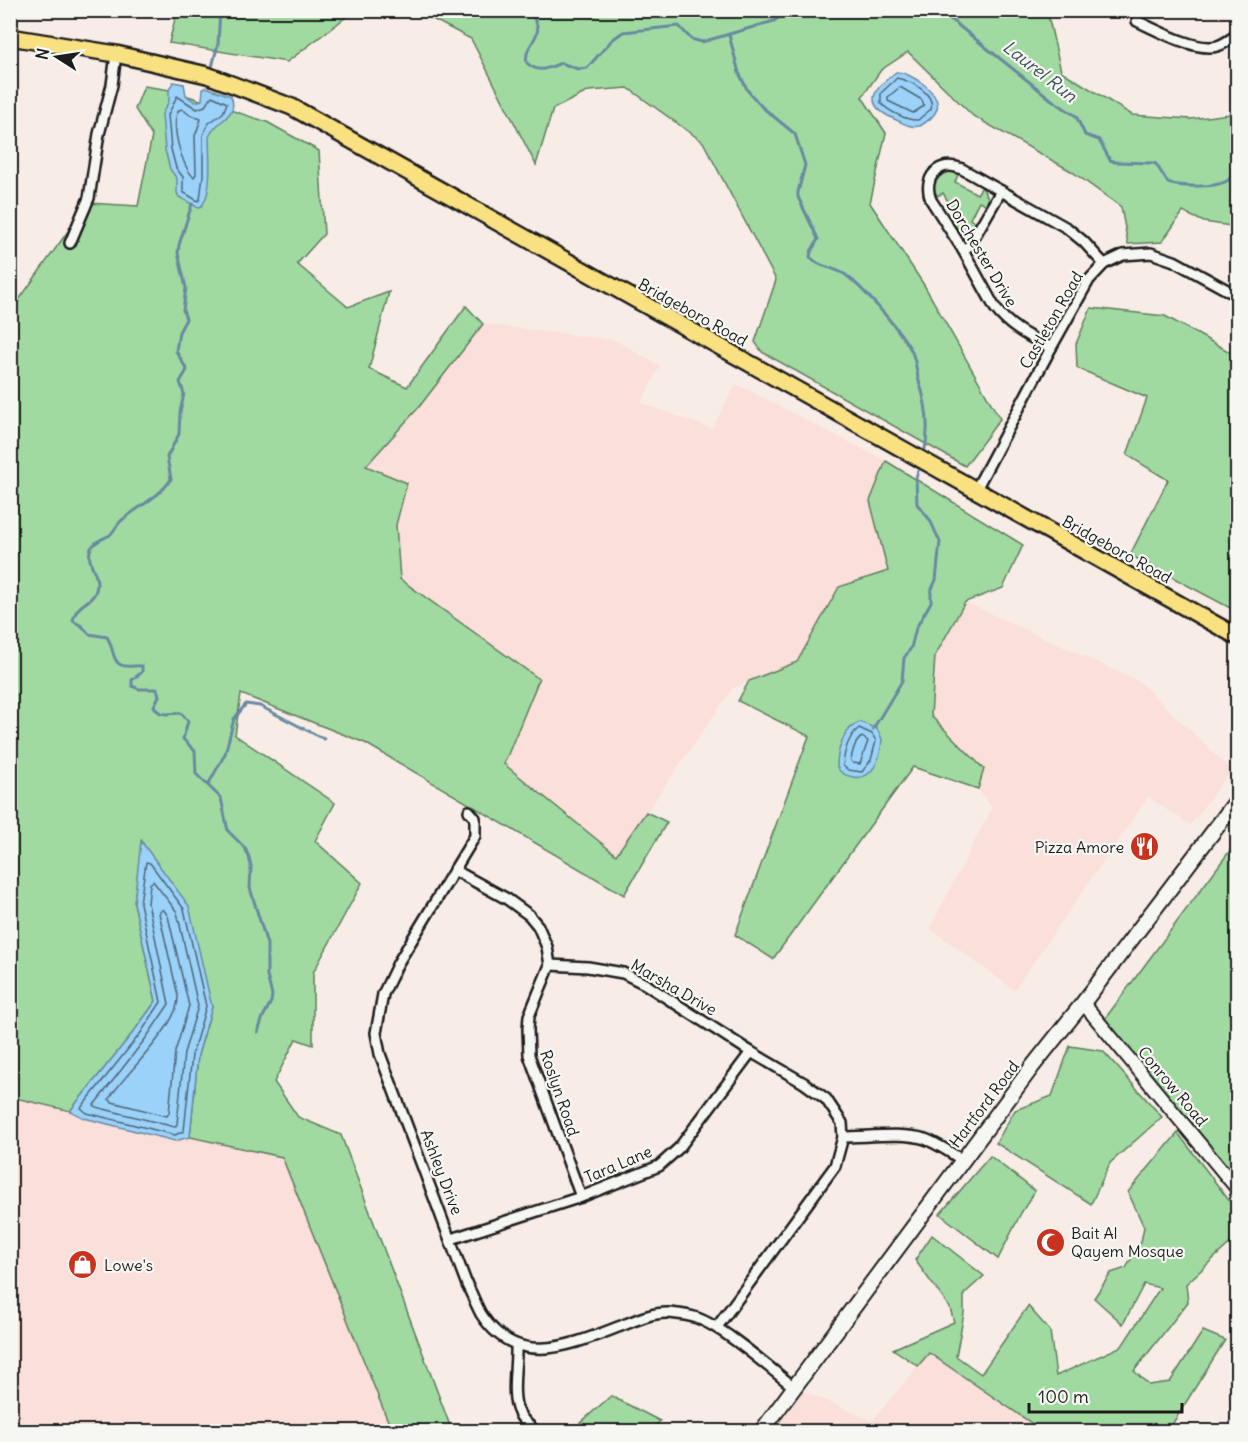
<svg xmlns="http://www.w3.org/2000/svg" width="1248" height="1442" font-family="Delius,sans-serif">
<rect width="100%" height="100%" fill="#f8ece7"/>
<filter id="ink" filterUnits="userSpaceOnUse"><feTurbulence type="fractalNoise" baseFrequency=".0167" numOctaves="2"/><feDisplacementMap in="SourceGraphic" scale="12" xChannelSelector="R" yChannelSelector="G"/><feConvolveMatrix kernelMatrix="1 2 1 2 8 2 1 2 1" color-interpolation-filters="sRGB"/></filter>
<g filter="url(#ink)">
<!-- built -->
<g fill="#fadfda">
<polygon points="483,324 615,340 660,366 641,403 712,429 736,384 886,461 870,501 888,571 839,587 797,662 733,688 616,856 504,764 539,679 400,579 396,525 407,483 366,466 419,407"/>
<polygon points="965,602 1140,682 1231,770 1190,825 1148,797 1014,990 930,928 992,808 978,789 984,769 931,716 935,656"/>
<polygon points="11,1097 282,1157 392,1431 11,1432"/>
<polygon points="929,1353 1043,1431 761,1432 794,1387 872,1421"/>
</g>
<!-- green -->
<g fill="#a0daa0" stroke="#5e7b5e" stroke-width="1.5">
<polygon points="177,11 354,11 287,62 169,43"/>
<polygon points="417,11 1047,11 1061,71 1132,115 1191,119 1237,113 1237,227 1204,222 1183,212 1162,242 1128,244 1121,207 1071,171 973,116 908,52 881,70 862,97 886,133 870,203 924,285 1000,419 965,466 762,352 755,342 776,280 703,142 628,88 589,91 553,109 536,165 471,39"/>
<polygon points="144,86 170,90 267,122 319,151 324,234 297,264 348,307 389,292 369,369 407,387 466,306 483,324 419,407 366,466 407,483 396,525 400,579 539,679 504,764 616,855 646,812 667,822 624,895 365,743 241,694 235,735 335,803 315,841 362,883 313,973 313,1045 296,1039 274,1082 298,1117 341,1135 452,1431 392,1431 282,1157 190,1137 198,1055 212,1007 142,841 134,903 156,1001 135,1030 70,1111 11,1097 11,311 88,203 138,206 152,136 135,109"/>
<path d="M953 172 958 175 955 182 977 194 982 187 988 198 987 205 979 201 970 219 977 224C968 233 960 233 952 223L958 218 943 193 937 196C930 185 939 172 953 172Z"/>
<polygon points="1091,308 1165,316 1237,356 1238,604 1234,610 1130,555 1168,480 1127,455 1147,398 1077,368 1076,344"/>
<polygon points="886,461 1023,545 1003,588 965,602 935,656 931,716 984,769 978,789 913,767 773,959 735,935 809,736 738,701 749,681 797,662 839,587 888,571 870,501"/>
<polygon points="1237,841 1237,1181 1101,1024"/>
<polygon points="1070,1046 1103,1051 1162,1117 1110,1163 1091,1204 996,1143 1015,1110 1052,1096"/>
<polygon points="1178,1133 1237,1211 1238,1236 1186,1284 1188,1302 1134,1371 1149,1385 1170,1382 1203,1331 1225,1340 1168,1431 1043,1431 929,1353 918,1366 893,1349 954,1322 950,1308 915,1260 932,1235 984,1276 964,1294 964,1313 956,1356 981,1374 1028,1306 1050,1331 1056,1376 1122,1346 1160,1288 1144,1284 1123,1324 1094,1298 1111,1273 1126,1268 1141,1242 1144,1227 1128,1192"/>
<polygon points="990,1156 1035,1191 1021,1213 998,1259 940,1214"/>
<polygon points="611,1396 660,1421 652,1431 571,1431"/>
</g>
<!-- water -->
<g fill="#9bd2fa" stroke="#6889a1" stroke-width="1.5">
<path d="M896 72C905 72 914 78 922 83 943 100 943 112 920 126 908 128 902 122 892 118 861 103 875 88 896 72Z"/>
<path d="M173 82 184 84 186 95 195 102 202 100 203 89 206 87 231 96C240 117 214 121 209 137 209 153 214 198 199 208L179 197 177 193V179L170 169 165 150 162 114 169 101V90Z"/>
<path d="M860 722 877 729 882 739C881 756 874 781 853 777 845 775 841 774 837 767 837 751 843 728 860 722Z"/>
<polygon points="141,841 189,906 212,1007 198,1055 190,1137 175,1141 84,1118 70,1111 135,1030 156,1001 134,903"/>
</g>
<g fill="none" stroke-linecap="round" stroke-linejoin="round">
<!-- shore -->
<g stroke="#4f6575" stroke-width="1.5">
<path d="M897 78C911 81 935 93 931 109L918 120C907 121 888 111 881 103V93Z"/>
<polygon points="900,87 922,100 924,106 913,113 888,101 888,97"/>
<polygon points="177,96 197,109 205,106 212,96 227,103 223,113 209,123 203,135 203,176 200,199 198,201 183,192 183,177 176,168 171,149 168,115"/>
<path d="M179 110 182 109 190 115 201 119 195 136 196 174 194 177C182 169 169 121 179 110Z"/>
<path d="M859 728 872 734 876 741 871 760 862 772 848 770 843 766C844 752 848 737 859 728Z"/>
<path d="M862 737 868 741 860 764 853 763 851 761C852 753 855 741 862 737Z"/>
<polygon points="146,862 150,863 184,909 206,1006 192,1055 184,1131 175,1135 87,1113 81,1108 140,1034 161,1002 140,903"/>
<polygon points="153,881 177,912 198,1006 184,1053 177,1124 175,1127 96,1107 94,1105 146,1038 169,1004 148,903 150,884"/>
<path d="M163 909 168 916 189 1006 175 1052 169 1113 167 1116 112 1102 109 1099C125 1073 180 1025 178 996L159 913Z"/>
</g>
<!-- stream -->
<g stroke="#6889a1" stroke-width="3">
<path d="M526 10C554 35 522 41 527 63 538 74 549 68 561 63L578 69 587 68 612 40 623 32 679 26 691 39 702 42 774 21 790 10"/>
<polyline points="870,10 887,10"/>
<path d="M939 10 1052 100 1076 116 1085 135 1099 140 1110 160 1115 162 1153 163 1156 164 1168 183C1180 187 1215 188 1227 181 1232 178 1235 171 1238 165"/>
<path d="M729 35 739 73 748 91 762 107 795 134 805 165 798 192V197L818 239 811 252 810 257C819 268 836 267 847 276 865 290 900 330 911 350 916 360 916 370 919 381 927 405 930 430 924 454"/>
<polyline points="212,67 218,44 220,10"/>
<path d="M192 204 179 245 178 253 186 288 183 310 186 319 179 332 176 351 187 370 180 382 184 394 180 412 179 434 167 457 171 479C160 497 137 507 121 521 117 525 114 531 110 535 103 539 96 540 91 548 84 563 103 575 95 593 89 605 77 602 73 621L82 626 89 634 107 637C113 645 112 661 121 665 127 668 136 665 142 666V672L132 680V686L139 689H157L159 696 154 706C160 718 170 713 181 713L188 721 183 739 195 751 196 774 221 798 228 831 245 848 249 857 251 866 250 888 267 944V976L272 995 271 1002 263 1017 258 1032"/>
<polyline points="873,729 902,681 904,658 911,648 916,628 931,602 931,591 936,580 940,542 930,520 917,504 916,478 918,471"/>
<polyline points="208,785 225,754 234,719 246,704 260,706 324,739"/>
</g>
<defs>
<g id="minor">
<path d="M1137 21C1156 30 1197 52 1217 46 1225 44 1232 38 1238 34"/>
<polyline points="70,243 89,198 99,134 112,85 116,54"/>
<polyline points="963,250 969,246 1001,191"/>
<path d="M1051 348C1030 337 1010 328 995 308L963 250 931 200C922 178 939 159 962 169L1067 228 1084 242 1104 264"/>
<polyline points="975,491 1051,348 1089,280 1104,264 1123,255 1151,253 1174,261 1238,296"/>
<path d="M469 811 475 818V836L398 963 383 994 376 1033 380 1054 467 1285C472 1294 476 1305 481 1314 517 1370 571 1345 621 1326 636 1320 653 1312 669 1313 678 1314 689 1315 697 1318 725 1328 768 1367 794 1387"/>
<polyline points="454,870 507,899 529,915 538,926 547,947 550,965 529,1016 528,1029 529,1055 581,1197"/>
<polyline points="550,965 588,967 623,973 645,984 751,1052 804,1083 826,1099 842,1123 843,1137 835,1166 717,1327"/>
<path d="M843 1137C867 1137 902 1132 925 1139 938 1144 950 1152 962 1160"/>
<polyline points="451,1239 581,1197 659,1166 679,1148 751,1052"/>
<path d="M516 1345C517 1365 510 1396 519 1413 522 1419 527 1424 532 1428"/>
</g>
<polyline id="tertiary" points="1083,1003 1238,1190"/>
<polyline id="secondary" points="761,1432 1032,1067 1083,1003 1238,799"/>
<polyline id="primary" points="10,37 116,54 207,75 292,107 1238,637"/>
</defs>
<!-- minor casing -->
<use href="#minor" stroke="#1c1c1c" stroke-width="14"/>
<!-- tertiary casing -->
<use href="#tertiary" stroke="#1c1c1c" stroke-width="16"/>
<!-- secondary casing -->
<use href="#secondary" stroke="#1c1c1c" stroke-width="18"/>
<!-- primary casing -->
<use href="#primary" stroke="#1c1c1c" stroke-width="20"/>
<!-- minor -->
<use href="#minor" stroke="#f6f6f2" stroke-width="9"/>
<!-- tertiary -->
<use href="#tertiary" stroke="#f6f6f2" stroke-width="12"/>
<!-- secondary -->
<use href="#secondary" stroke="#f6f6f2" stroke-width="14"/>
<!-- primary -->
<use href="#primary" stroke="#f9e181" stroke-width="15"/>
</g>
</g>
<!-- icons -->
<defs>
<symbol id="restaurant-disc" viewBox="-11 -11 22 22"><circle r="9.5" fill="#c8321e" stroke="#f6f6f2"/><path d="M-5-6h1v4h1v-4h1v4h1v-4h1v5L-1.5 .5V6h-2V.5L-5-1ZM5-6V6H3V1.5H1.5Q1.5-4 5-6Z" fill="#fff"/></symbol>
<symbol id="mosque-disc" viewBox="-11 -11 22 22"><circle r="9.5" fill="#c8321e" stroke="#f6f6f2"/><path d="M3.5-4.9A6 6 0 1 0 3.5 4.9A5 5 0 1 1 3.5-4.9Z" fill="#fff"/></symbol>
<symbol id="shop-disc" viewBox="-11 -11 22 22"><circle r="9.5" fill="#c8321e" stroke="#f6f6f2"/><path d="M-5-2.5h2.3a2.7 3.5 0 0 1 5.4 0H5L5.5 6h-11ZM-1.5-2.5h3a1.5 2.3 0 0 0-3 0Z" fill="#fff"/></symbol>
</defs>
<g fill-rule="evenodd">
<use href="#restaurant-disc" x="1128" y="830" width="33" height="33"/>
<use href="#mosque-disc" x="1034" y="1226" width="33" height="33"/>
<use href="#shop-disc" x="66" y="1248" width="33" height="33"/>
</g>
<g text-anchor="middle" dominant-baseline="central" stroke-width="4.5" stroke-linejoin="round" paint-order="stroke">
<!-- street labels -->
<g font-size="16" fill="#1c1c1c" stroke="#f6f6f2">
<text transform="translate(982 253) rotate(59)">Dorchester Drive</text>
<text transform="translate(693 312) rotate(29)">Bridgeboro Road</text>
<text transform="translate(1051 320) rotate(-60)">Castleton Road</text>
<text transform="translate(1117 549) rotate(29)">Bridgeboro Road</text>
<text transform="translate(674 987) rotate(30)">Marsha Drive</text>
<text transform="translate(1173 1086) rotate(50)">Conrow Road</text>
<text transform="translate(560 1093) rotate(71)">Roslyn Road</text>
<text transform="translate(984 1104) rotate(-53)">Hartford Road</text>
<text transform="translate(618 1164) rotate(-23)">Tara Lane</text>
<text transform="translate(442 1172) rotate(69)">Ashley Drive</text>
</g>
<!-- poi labels -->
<g font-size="16" fill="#1c1c1c" stroke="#f6f6f2" text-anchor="start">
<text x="1124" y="847" text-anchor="end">Pizza Amore</text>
<text x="1071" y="1233">Bait Al<tspan x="1071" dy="18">Qayem Mosque</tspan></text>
<text x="104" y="1265">Lowe's</text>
</g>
<!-- water labels -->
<g font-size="18" font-style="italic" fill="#42535f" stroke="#f6f6f2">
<text transform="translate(1040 71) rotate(38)">Laurel Run</text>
</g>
</g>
<!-- margin -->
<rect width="1248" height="1442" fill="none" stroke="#f6f6f2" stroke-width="36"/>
<rect x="18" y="18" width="1212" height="1406" fill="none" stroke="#1c1c1c" stroke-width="2" filter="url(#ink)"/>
<!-- north arrow -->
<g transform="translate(57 57) rotate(282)" stroke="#f6f6f2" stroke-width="4.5" paint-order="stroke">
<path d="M0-4.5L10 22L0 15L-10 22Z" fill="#1c1c1c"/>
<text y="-9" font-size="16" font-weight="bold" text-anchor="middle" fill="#1c1c1c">N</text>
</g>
<!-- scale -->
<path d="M1029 1403v9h153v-9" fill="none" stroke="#1c1c1c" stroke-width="3"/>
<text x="1038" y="1403" font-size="18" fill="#1c1c1c" stroke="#f6f6f2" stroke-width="4.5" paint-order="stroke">100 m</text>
</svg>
